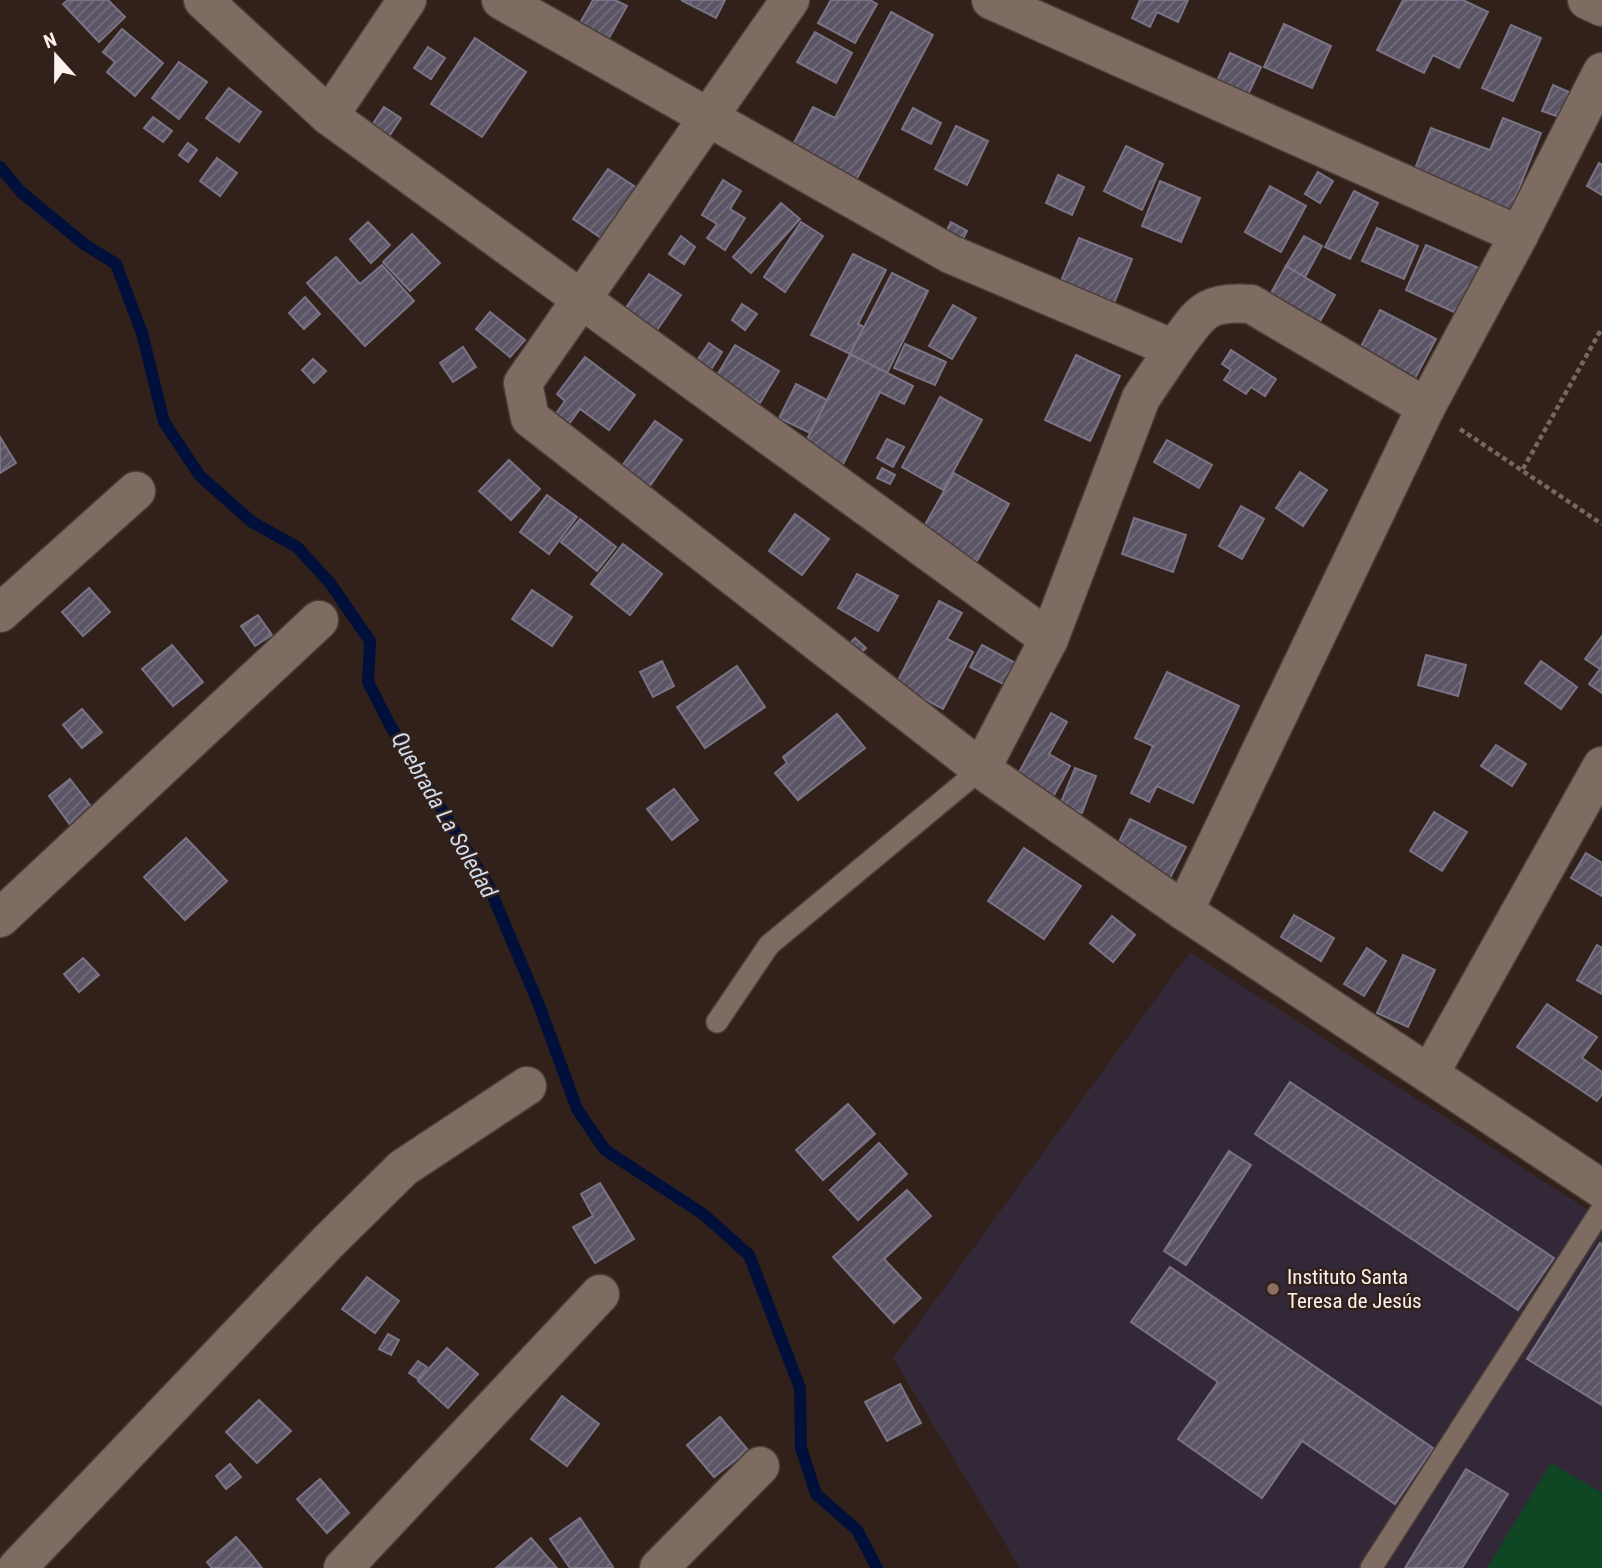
<svg xmlns="http://www.w3.org/2000/svg" width="1602" height="1568" font-family="'Roboto Condensed',sans-serif">
<defs>
<pattern id="building-hatch" width="6" height="6" patternUnits="userSpaceOnUse" patternTransform="scale(1.75)"><rect width="6" height="6" fill="#5b5465"/><path d="M-1 1l2-2M0 6l6-6M5 7l2-2" fill="none" stroke="#736d7b"/></pattern>
</defs>
<rect width="100%" height="100%" fill="#31211a"/>
<!-- education -->
<polygon fill="#332837" points="1190,952 1602,1219 1602,1568 1020,1568 893,1358"/>
<!-- garden -->
<polygon fill="#0f4623" points="1551,1463 1602,1493 1602,1568 1487,1568"/>
<g fill="none" stroke-linecap="round" stroke-linejoin="round">
<!-- stream -->
<polyline stroke="#00103b" stroke-width="12" points="0,167 21,192 84,244 116,264 142,333 164,422 200,476 252,522 297,547 330,583 370,641 368,682 390,725 489,887 539,1005 577,1109 605,1150 703,1214 749,1255 800,1388 801,1448 816,1494 857,1530 877,1568"/>
</g>
<!-- building -->
<g fill="url(#building-hatch)" stroke="#7a7385" stroke-width="2">
<polygon points="68,0 108,0 125,17 99,42 63,4"/>
<polygon points="593,0 615,0 627,6 600,54 571,39"/>
<polygon points="681,0 725,0 716,18"/>
<polygon points="831,0 870,0 877,4 855,43 818,23"/>
<polygon points="1140,0 1188,0 1178,22 1157,12 1150,27 1132,18"/>
<polygon points="1403,0 1463,0 1488,12 1459,68 1433,55 1424,73 1377,50"/>
<polygon points="891,12 933,35 853,186 789,152 813,107 835,118"/>
<polygon points="1284,24 1331,46 1312,88 1264,67"/>
<polygon points="1511,25 1541,38 1513,101 1482,88"/>
<polygon points="122,29 163,63 135,96 107,72 115,62 103,52"/>
<polygon points="815,32 852,53 836,83 797,62"/>
<polygon points="475,38 526,72 482,137 431,104"/>
<polygon points="428,47 445,58 431,79 414,68"/>
<polygon points="1230,53 1261,67 1247,97 1216,83"/>
<polygon points="179,62 207,82 179,119 152,98"/>
<polygon points="1553,85 1569,92 1559,117 1542,111"/>
<polygon points="229,88 261,112 239,142 206,118"/>
<polygon points="384,107 401,118 386,141 369,130"/>
<polygon points="913,108 941,123 931,144 902,129"/>
<polygon points="153,117 172,131 163,142 144,128"/>
<polygon points="1503,118 1541,133 1506,221 1409,184 1431,128 1490,150"/>
<polygon points="956,126 988,141 967,185 935,169"/>
<polygon points="188,143 197,150 188,162 179,155"/>
<polygon points="1126,146 1163,164 1142,210 1104,191"/>
<polygon points="217,158 237,173 220,196 200,181"/>
<polygon points="1599,163 1602,165 1602,195 1587,186"/>
<polygon points="608,169 651,197 616,248 573,219"/>
<polygon points="1318,172 1333,181 1320,203 1305,194"/>
<polygon points="1058,175 1084,187 1072,215 1046,203"/>
<polygon points="723,180 741,191 730,209 745,218 725,250 707,238 717,224 702,215"/>
<polygon points="1160,181 1200,198 1181,242 1142,226"/>
<polygon points="1270,186 1306,206 1281,252 1245,232"/>
<polygon points="1354,191 1378,203 1350,259 1325,247"/>
<polygon points="781,203 800,219 751,273 733,257"/>
<polygon points="368,222 390,245 371,263 350,239"/>
<polygon points="801,222 823,236 785,292 764,277"/>
<polygon points="951,222 967,231 959,247 943,238"/>
<polygon points="1377,228 1418,246 1404,279 1362,261"/>
<polygon points="412,234 440,263 410,291 383,262"/>
<polygon points="681,236 695,247 684,264 669,254"/>
<polygon points="1304,236 1322,246 1305,277 1286,266"/>
<polygon points="1079,238 1132,259 1109,315 1056,293"/>
<polygon points="1426,245 1479,268 1458,314 1406,290"/>
<polygon points="853,254 886,270 858,324 864,327 850,354 811,335"/>
<polygon points="336,257 360,284 382,265 414,301 365,346 307,283"/>
<polygon points="1286,266 1335,295 1315,330 1266,302"/>
<polygon points="892,273 928,291 887,373 850,354"/>
<polygon points="649,274 681,295 653,336 621,315"/>
<polygon points="305,297 320,314 304,329 289,313"/>
<polygon points="742,304 757,314 745,330 732,320"/>
<polygon points="953,305 976,318 952,359 929,346"/>
<polygon points="1380,310 1436,339 1412,384 1357,354"/>
<polygon points="490,312 525,340 510,357 476,329"/>
<polygon points="709,343 722,352 710,371 696,362"/>
<polygon points="905,344 946,362 935,385 894,368"/>
<polygon points="735,345 779,371 760,403 716,377"/>
<polygon points="463,347 476,367 453,382 440,363"/>
<polygon points="1231,350 1276,379 1265,396 1251,387 1246,394 1224,380 1231,370 1222,364"/>
<polygon points="850,354 913,386 904,404 880,392 838,474 799,455"/>
<polygon points="1076,355 1120,376 1090,441 1045,420"/>
<polygon points="585,357 635,395 609,430 580,409 566,428 552,419 565,401 557,394"/>
<polygon points="313,359 326,371 314,383 302,370"/>
<polygon points="796,384 827,400 810,433 779,418"/>
<polygon points="940,397 982,420 943,490 902,467"/>
<polygon points="655,421 682,440 647,490 619,470"/>
<polygon points="0,437 16,463 0,473"/>
<polygon points="887,439 904,447 893,467 877,458"/>
<polygon points="1167,440 1212,465 1199,488 1154,462"/>
<polygon points="509,460 540,489 511,520 479,491"/>
<polygon points="882,468 895,475 890,484 877,478"/>
<polygon points="1300,472 1327,490 1303,526 1276,508"/>
<polygon points="954,473 1009,504 977,561 922,530"/>
<polygon points="547,495 577,517 549,554 520,532"/>
<polygon points="1241,506 1264,519 1242,559 1219,546"/>
<polygon points="795,514 829,539 802,575 769,551"/>
<polygon points="1134,518 1186,535 1173,572 1122,554"/>
<polygon points="580,519 616,547 597,571 561,542"/>
<polygon points="623,544 662,574 630,615 591,584"/>
<polygon points="857,574 898,596 878,631 838,608"/>
<polygon points="89,588 110,612 83,636 62,612"/>
<polygon points="532,590 572,617 552,646 512,619"/>
<polygon points="939,601 962,613 947,639 973,652 943,709 896,684"/>
<polygon points="258,615 272,635 255,646 241,626"/>
<polygon points="1602,636 1602,693 1589,684 1600,669 1585,659"/>
<polygon points="855,638 866,648 855,659 845,649"/>
<polygon points="172,645 203,682 173,706 142,669"/>
<polygon points="982,645 1019,665 1007,686 970,667"/>
<polygon points="1426,655 1466,665 1458,696 1418,685"/>
<polygon points="662,661 674,686 653,697 640,672"/>
<polygon points="1541,661 1577,687 1561,709 1525,683"/>
<polygon points="737,666 765,707 705,748 677,707"/>
<polygon points="1167,672 1239,706 1193,803 1157,786 1149,802 1131,793 1153,746 1135,738"/>
<polygon points="82,709 102,732 82,748 63,725"/>
<polygon points="1051,713 1067,722 1049,754 1070,766 1049,804 1016,778"/>
<polygon points="837,714 865,748 798,800 775,773 787,763 783,757"/>
<polygon points="1496,745 1526,764 1512,786 1481,766"/>
<polygon points="1075,768 1096,776 1082,813 1060,805"/>
<polygon points="70,779 93,809 71,826 49,796"/>
<polygon points="674,789 698,820 672,840 647,809"/>
<polygon points="1434,812 1467,832 1442,871 1410,851"/>
<polygon points="1130,819 1186,847 1167,884 1112,856"/>
<polygon points="186,838 227,881 185,920 144,877"/>
<polygon points="1024,848 1081,886 1044,939 988,901"/>
<polygon points="1586,853 1602,863 1602,896 1571,878"/>
<polygon points="1294,915 1334,938 1321,961 1281,937"/>
<polygon points="1112,916 1135,935 1113,962 1090,943"/>
<polygon points="1597,945 1602,948 1602,994 1577,980"/>
<polygon points="1367,948 1386,961 1364,996 1344,984"/>
<polygon points="1403,955 1435,970 1408,1027 1377,1013"/>
<polygon points="83,958 99,975 79,992 64,974"/>
<polygon points="1547,1004 1597,1037 1582,1058 1602,1072 1602,1094 1597,1101 1517,1047"/>
<polygon points="1290,1082 1554,1258 1518,1310 1255,1134"/>
<polygon points="848,1104 875,1134 823,1180 796,1150"/>
<polygon points="879,1143 907,1174 858,1220 830,1190"/>
<polygon points="1229,1151 1251,1165 1186,1265 1164,1251"/>
<polygon points="600,1183 634,1239 595,1263 573,1227 593,1216 581,1194"/>
<polygon points="907,1190 931,1216 884,1259 921,1298 894,1323 833,1257"/>
<polygon points="1600,1243 1602,1244 1602,1405 1527,1359"/>
<polygon points="1170,1267 1433,1448 1395,1504 1302,1441 1262,1498 1178,1439 1218,1382 1131,1322"/>
<polygon points="367,1277 399,1301 375,1333 342,1309"/>
<polygon points="388,1334 399,1340 391,1355 379,1349"/>
<polygon points="447,1348 478,1374 448,1408 418,1381"/>
<polygon points="418,1361 427,1367 418,1379 409,1373"/>
<polygon points="900,1384 921,1423 887,1441 865,1402"/>
<polygon points="562,1396 599,1424 567,1466 531,1439"/>
<polygon points="259,1400 291,1431 257,1463 226,1432"/>
<polygon points="720,1417 748,1450 714,1477 687,1445"/>
<polygon points="230,1464 241,1477 226,1489 216,1476"/>
<polygon points="1466,1469 1508,1494 1462,1568 1405,1568"/>
<polygon points="320,1479 349,1513 327,1533 297,1499"/>
<polygon points="580,1518 613,1567 612,1568 570,1568 550,1539"/>
<polygon points="236,1537 251,1554 262,1568 212,1568 207,1562"/>
<polygon points="531,1538 557,1568 497,1567"/>
</g>
<g fill="none" stroke-linecap="round" stroke-linejoin="round">
<defs>
<g id="service">
<polyline points="717,1022 769,945 981,769"/>
<polyline points="1371,1568 1602,1209"/>
</g>
<g id="minor">
<polyline points="203,0 329,116 1049,639"/>
<polyline points="501,0 950,254 1174,349 1141,398 1049,639 981,769"/>
<polyline points="790,0 523,383 530,418 981,769 1184,911"/>
<polyline points="991,0 1519,235"/>
<polyline points="1587,0 1602,7"/>
<polyline points="329,116 407,0"/>
<path d="M1174 349C1200 314 1204 300 1251 304L1426 407"/>
<polyline points="0,613 136,491"/>
<polyline points="0,918 319,620"/>
<polyline points="1430,1073 1602,766"/>
<polyline points="17,1568 328,1242 403,1168 527,1086"/>
<polyline points="343,1568 600,1294"/>
<polyline points="659,1568 760,1466"/>
</g>
<polyline id="tertiary" points="1602,72 1519,235 1426,407 1184,911 1602,1189"/>
</defs>
<!-- service casing -->
<use href="#service" stroke="#4a3d38" stroke-width="24"/>
<!-- minor casing -->
<use href="#minor" stroke="#4a3d38" stroke-width="41"/>
<!-- tertiary casing -->
<use href="#tertiary" stroke="#4a3d38" stroke-width="41"/>
<!-- path -->
<g stroke="#766861" stroke-width="4.5" stroke-dasharray="5 3.5" stroke-linecap="butt">
<polyline points="1460,429 1602,524"/>
<polyline points="1523,469 1602,328"/>
</g>
<!-- service -->
<use href="#service" stroke="#7e6b62" stroke-width="21"/>
<!-- minor -->
<use href="#minor" stroke="#7e6b62" stroke-width="38"/>
<!-- tertiary -->
<use href="#tertiary" stroke="#7e6b62" stroke-width="38"/>
</g>
<!-- markers -->
<circle fill="#8d6e63" stroke="#31211a" stroke-width="2.5" cx="1273" cy="1289" r="7"/>
<g text-anchor="middle" dominant-baseline="central" stroke-width="5" stroke-linejoin="round" paint-order="stroke">
<!-- poi labels -->
<g font-size="21" fill="#fdf2ed" stroke="#31211a" text-anchor="start">
<text x="1287" y="1277">Instituto Santa<tspan x="1287" dy="24">Teresa de Jesús</tspan></text>
</g>
<!-- water labels -->
<g font-size="23" font-style="italic" fill="#d1ddef" stroke="#31211a">
<text transform="translate(444 815) rotate(60)">Quebrada La Soledad</text>
</g>
</g>
<!-- north arrow -->
<g transform="translate(56 56) rotate(339)" stroke="#31211a" stroke-width="5" paint-order="stroke">
<path d="M0-5L12 26L0 18L-12 26Z" fill="#fdf2ed"/>
<text y="-10" font-size="19" font-weight="bold" text-anchor="middle" fill="#fdf2ed">N</text>
</g>
</svg>
